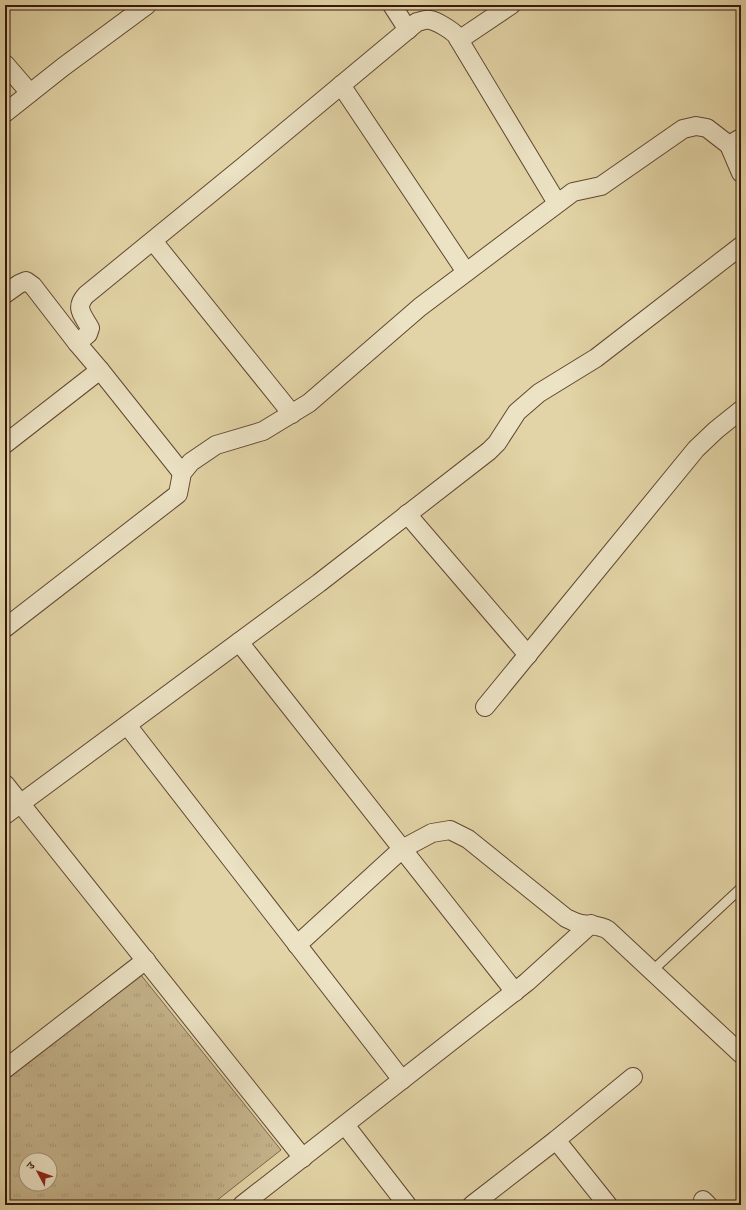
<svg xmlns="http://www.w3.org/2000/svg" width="746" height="1210" font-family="'Libre Bodoni','Noto Serif Devanagari',serif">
<defs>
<pattern id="park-tufts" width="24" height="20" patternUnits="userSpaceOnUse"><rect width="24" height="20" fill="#c5b48c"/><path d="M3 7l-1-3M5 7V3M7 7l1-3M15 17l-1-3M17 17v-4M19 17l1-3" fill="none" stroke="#aa9a78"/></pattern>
</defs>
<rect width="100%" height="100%" fill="#e2d4a6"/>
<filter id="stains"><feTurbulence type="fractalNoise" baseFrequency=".005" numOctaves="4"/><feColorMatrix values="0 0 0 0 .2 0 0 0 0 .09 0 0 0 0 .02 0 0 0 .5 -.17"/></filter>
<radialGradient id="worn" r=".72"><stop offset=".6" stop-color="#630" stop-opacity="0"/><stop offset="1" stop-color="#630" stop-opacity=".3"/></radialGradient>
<!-- park -->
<path fill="url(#park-tufts)" stroke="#7e664c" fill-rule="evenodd" d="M137 970 281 1150 211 1205H5V1074ZM26 1160H50V1184H26Z"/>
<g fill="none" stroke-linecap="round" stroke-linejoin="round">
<defs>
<polyline id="lane" points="652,971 741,888"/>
<g id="street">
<polyline points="392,5 408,30"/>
<polyline points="459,40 511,5"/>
<polyline points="5,64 30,93"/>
<polyline points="341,85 466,272"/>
<polyline points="5,113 63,67 147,5"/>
<polyline points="741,138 729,145 741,173"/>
<polyline points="153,241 292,414"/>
<polyline points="5,294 19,284 26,281 33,286 77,343 100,370 5,444"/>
<path d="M77 343 88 334 90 328C83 315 74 308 86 295L244 166 417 22C421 21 426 19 430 20 437 21 451 30 456 35L557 203"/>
<polyline points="100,370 182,473"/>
<polyline points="407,514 528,655"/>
<polyline points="5,628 178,494 182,473 191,462 216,445 263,431 309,403 420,307 573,192 601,186 683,129 696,126 707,128 729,145"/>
<polyline points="239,642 515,992"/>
<polyline points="485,707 696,449 716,430 741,410"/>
<polyline points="127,725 402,1080"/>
<polyline points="5,784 303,1158"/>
<polyline points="5,815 319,583 489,451 497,443 517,412 539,393 596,358 741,246"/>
<path d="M297 945 402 849 432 833 450 830 468 839 566 918C570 920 574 922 578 923 588 926 599 924 608 930L741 1054"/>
<polyline points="5,1069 146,960"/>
<polyline points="345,1125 407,1205"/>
<polyline points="556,1140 608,1205"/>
<polyline points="703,1200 708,1205"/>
<polyline points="242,1205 527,982 591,924"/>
<polyline points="472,1205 556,1140 633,1077"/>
</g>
</defs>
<!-- lane casing -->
<use href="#lane" stroke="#614732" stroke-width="11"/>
<!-- street casing -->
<use href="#street" stroke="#614732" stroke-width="20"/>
<!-- lane -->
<use href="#lane" stroke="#ece3c5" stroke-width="9"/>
<!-- street -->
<use href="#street" stroke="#ece3c5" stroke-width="18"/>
</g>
<!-- margin -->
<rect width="746" height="1210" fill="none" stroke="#e2d4a6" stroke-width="20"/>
<rect x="6" y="6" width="734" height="1198" fill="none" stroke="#36180c" stroke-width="2"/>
<rect x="10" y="10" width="726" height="1190" fill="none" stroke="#36180c"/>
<!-- north arrow -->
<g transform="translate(38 1172) rotate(311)"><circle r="19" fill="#ece3c5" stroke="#a3927b"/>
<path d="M0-3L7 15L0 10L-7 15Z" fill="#8f2418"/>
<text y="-6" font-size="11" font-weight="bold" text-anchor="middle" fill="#36180c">उ</text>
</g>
<rect width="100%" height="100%" filter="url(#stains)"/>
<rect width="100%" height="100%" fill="url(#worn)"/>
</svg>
